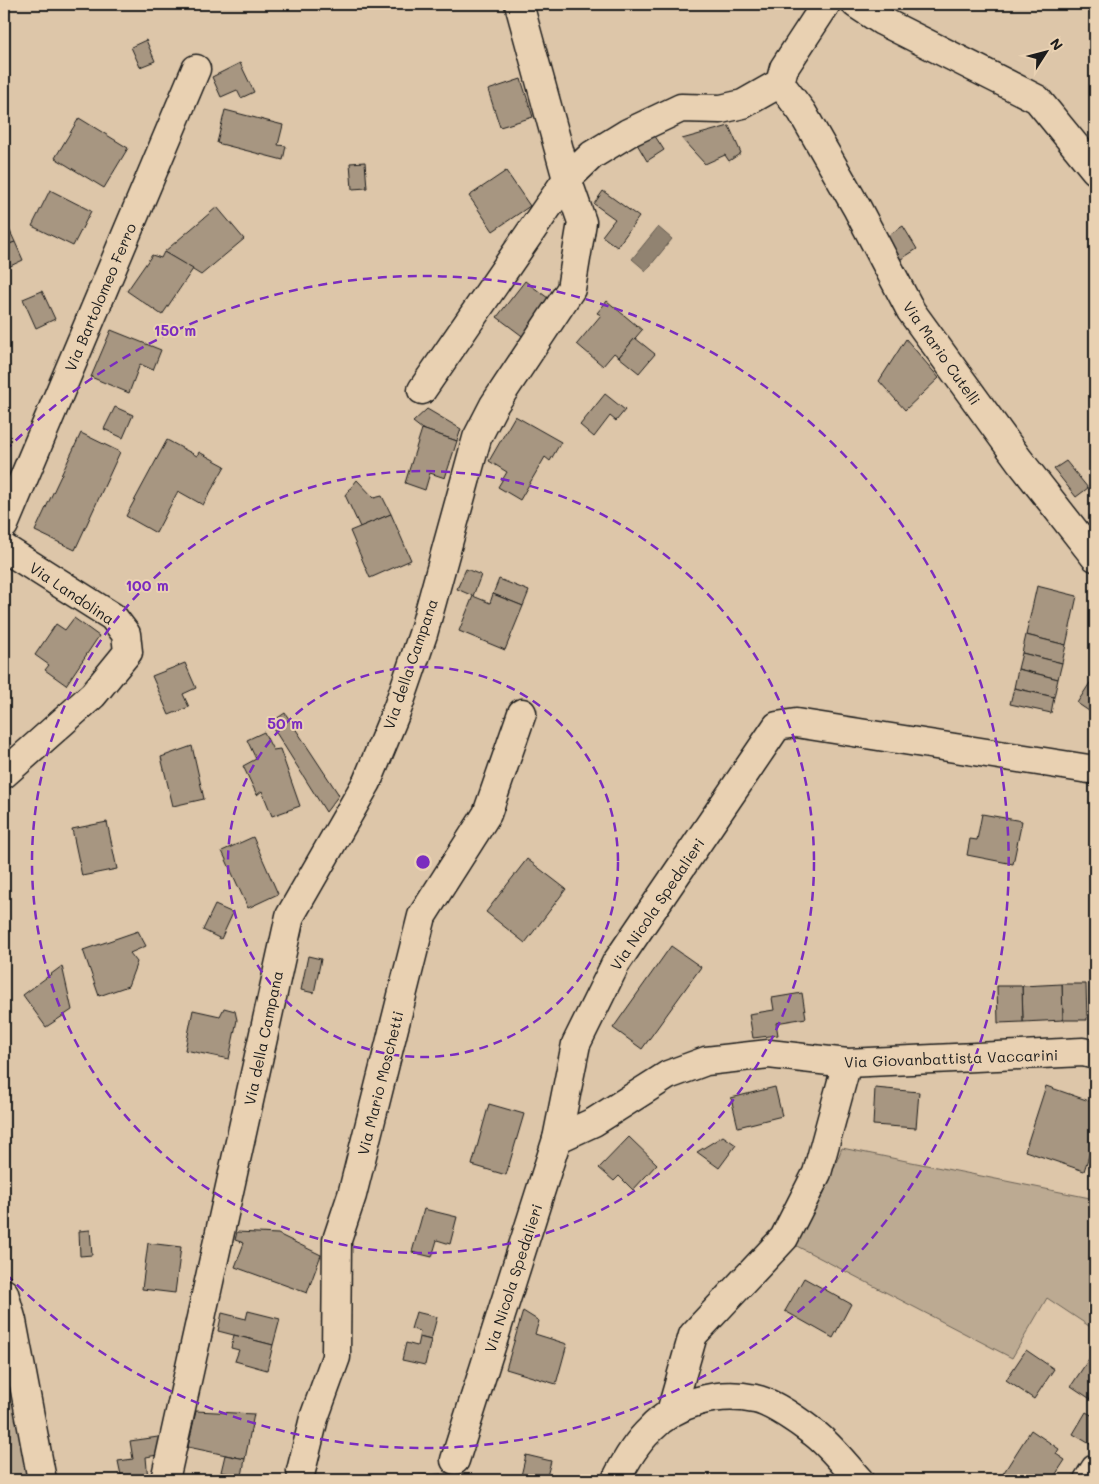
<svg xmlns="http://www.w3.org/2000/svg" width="1099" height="1484" font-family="Mali,sans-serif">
<rect width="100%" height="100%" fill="#ddc6a9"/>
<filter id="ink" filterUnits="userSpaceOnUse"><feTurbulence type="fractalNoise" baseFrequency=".02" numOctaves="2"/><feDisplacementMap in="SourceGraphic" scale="10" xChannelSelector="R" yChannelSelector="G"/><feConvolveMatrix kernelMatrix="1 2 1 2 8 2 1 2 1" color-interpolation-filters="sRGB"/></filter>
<g filter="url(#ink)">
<!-- green -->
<g fill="#bcaa92" stroke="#6c6357">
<polygon points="842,1148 1095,1199 1095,1330 1047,1298 1012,1358 793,1244 823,1195"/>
<polygon points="4,1346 28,1480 4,1480"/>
</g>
<!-- water -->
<polygon fill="#918371" stroke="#625a4f" points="658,227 672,239 646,271 632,259"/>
<!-- building -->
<g fill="#a79681" stroke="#1c1c1c">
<polygon points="146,40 155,61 140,67 131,47"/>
<polygon points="240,63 254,92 241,98 237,90 221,97 212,77"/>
<polygon points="521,79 533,117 500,127 488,90"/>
<polygon points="225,110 283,125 278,145 286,146 283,160 217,143"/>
<polygon points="79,118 128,148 104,188 55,158"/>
<polygon points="729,126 741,153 729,161 725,155 705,164 682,139"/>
<polygon points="653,133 664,150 647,161 637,144"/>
<polygon points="365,162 367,188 352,189 350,163"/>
<polygon points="506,171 530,206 493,231 469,196"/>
<polygon points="50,190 91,211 73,246 32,226"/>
<polygon points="603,191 639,217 617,247 602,236 615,219 594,204"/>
<polygon points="217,207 244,239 201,275 164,252"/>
<polygon points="4,218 15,242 4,246"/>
<polygon points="903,226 917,249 898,261 884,238"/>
<polygon points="15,242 23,260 4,269 4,246"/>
<polygon points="164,252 193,269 162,315 127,291 152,255 161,258"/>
<polygon points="525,281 552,301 525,338 497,317"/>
<polygon points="42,291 55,319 36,328 23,299"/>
<polygon points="607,301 642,330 619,357 614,353 603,366 577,344 601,315 597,313"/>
<polygon points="111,330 161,350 153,370 140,364 129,393 91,377"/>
<polygon points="635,338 655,354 639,373 619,357"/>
<polygon points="906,339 939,378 905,410 879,381"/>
<polygon points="605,394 625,410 616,421 610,416 594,437 580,425"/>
<polygon points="115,407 133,415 123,438 104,429"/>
<polygon points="427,409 461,429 457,441 422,429 413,422"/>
<polygon points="515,416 561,442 550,461 545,457 520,500 498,487 507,472 489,461"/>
<polygon points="422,429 457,441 445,478 430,473 425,490 405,483"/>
<polygon points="81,433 120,452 75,550 35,531"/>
<polygon points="167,440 197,456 199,452 225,466 203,505 178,491 156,533 126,516"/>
<polygon points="1066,461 1088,488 1076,497 1054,469"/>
<polygon points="357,480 374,498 382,496 391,514 360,527 345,495"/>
<polygon points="391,514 411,560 370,578 350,531"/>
<polygon points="466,569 481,575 473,596 457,589"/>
<polygon points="499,579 529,591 523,606 493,594"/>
<polygon points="1037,586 1077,596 1066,645 1026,635"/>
<polygon points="493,594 523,606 505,650 459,631 473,596 490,603"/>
<polygon points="74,618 99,636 66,685 45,670 49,665 35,655 56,624 65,630"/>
<polygon points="1026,635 1066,645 1062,663 1022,653"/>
<polygon points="1022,653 1062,663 1058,679 1018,669"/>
<polygon points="185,663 196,688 183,694 189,707 169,715 152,676"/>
<polygon points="1018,669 1058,679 1054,697 1014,688"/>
<polygon points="1095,675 1095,715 1077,703"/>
<polygon points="1014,688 1054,697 1051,713 1010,704"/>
<polygon points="285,713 339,795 326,812 270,723"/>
<polygon points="264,732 273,750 280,749 300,806 272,816 262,791 257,795 243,766 256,759 247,740"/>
<polygon points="192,746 204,799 173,806 161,757"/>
<polygon points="982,814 1022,821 1013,864 967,855 970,839 977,840"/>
<polygon points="107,822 117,869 82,876 72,829"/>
<polygon points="253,837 278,894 248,908 222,851"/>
<polygon points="527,859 566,889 525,943 486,912"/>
<polygon points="215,905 233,913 221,939 203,930"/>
<polygon points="138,931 146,946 130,953 137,962 128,986 99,996 83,950"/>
<polygon points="671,946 701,967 642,1049 613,1028"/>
<polygon points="308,956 321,959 314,993 301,990"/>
<polygon points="62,966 72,1010 46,1027 23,995"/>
<polygon points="1062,984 1086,984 1087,1020 1063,1020"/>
<polygon points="1062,984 1063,1020 1023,1022 1022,986"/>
<polygon points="997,986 1022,986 1023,1022 998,1023"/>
<polygon points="802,993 806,1018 776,1023 778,1035 753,1038 749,1014 774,1010 772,998"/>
<polygon points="224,1008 235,1011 237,1020 229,1059 185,1050 193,1010 220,1016"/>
<polygon points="1046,1086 1095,1103 1095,1137 1084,1171 1025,1151"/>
<polygon points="775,1087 782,1116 738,1127 731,1098"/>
<polygon points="875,1088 919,1092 916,1128 873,1125"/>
<polygon points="489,1104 524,1114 506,1175 472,1165"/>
<polygon points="723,1136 736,1145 719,1168 697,1152"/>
<polygon points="629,1137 657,1164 633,1190 619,1176 614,1181 599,1168"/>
<polygon points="424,1209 457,1217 450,1244 437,1240 432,1257 412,1252"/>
<polygon points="90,1230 92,1255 80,1256 79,1231"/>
<polygon points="237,1232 278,1234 321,1255 307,1293 235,1267 244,1243 235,1240"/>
<polygon points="148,1243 181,1247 175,1293 142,1289"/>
<polygon points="804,1278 851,1304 833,1338 785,1311"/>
<polygon points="248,1311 280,1319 273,1345 218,1331 222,1313 246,1319"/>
<polygon points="523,1311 539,1321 535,1334 567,1344 556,1384 506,1369"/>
<polygon points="416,1312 437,1317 431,1340 419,1337 420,1331 411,1329"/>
<polygon points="234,1335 273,1345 267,1370 235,1361 239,1350 231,1348"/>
<polygon points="419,1337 431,1340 425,1365 402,1360 406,1343 417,1346"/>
<polygon points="1026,1350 1054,1369 1034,1399 1006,1380"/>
<polygon points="1095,1350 1095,1402 1071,1386"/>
<polygon points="196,1411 254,1414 245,1459 188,1447"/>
<polygon points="1086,1412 1095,1417 1095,1447 1073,1434"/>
<polygon points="1031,1430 1059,1449 1056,1454 1065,1460 1052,1480 999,1480"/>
<polygon points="165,1436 163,1454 146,1457 148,1480 122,1480 118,1461 133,1459 130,1441"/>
<polygon points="225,1455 245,1459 242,1476 221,1472"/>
<polygon points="526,1455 551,1461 546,1480 520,1480"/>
<polygon points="441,1474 442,1480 395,1480 395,1477"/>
</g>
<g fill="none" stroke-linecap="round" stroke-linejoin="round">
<defs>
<g id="minor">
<polyline points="856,4 882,21 1037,99 1095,170"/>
<polyline points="780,83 802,112 857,208 911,311 1019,460 1095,557"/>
<polyline points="422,390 567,179 519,4"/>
<polyline points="4,525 196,69"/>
<polyline points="4,548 113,617 126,634 128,652 93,695 4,774"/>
<polyline points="557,1139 594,1122 668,1075 706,1061 769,1054 847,1063 1083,1052 1095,1055"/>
<polyline points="4,1293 12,1321 42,1480"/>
<polyline points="671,1412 693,1335 784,1238 817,1173 847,1063"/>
<polyline points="455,1460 557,1139 576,1044 616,963 777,726 796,723 1095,770"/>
<polyline points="301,1471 314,1418 336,1357 337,1240 352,1195 422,916 487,814 522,713"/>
<polyline points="165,1480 290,916 367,782 398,707 423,634 477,438 494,405 571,289 582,222 567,179 592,155 628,133 681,108 721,109 743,104 780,83 784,68 826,4"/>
<polyline points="1088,1480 1095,1469"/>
</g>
<path id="major" d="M616 1480C625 1462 635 1444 650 1430 676 1402 718 1391 755 1399 772 1402 801 1423 814 1433 831 1446 845 1465 859 1480"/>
</defs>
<!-- minor casing -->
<use href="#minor" stroke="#1c1c1c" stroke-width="31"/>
<!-- major casing -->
<use href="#major" stroke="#1c1c1c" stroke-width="31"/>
<!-- minor -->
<use href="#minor" stroke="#e9d1b2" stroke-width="28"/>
<!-- major -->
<use href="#major" stroke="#e9d1b2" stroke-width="28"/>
</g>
</g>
<!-- distance rings -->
<g fill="none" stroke="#7b2cbf" stroke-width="2.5" stroke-dasharray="9 6">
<circle cx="423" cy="862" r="195"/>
<circle cx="423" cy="862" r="391"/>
<path d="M5 451A586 586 0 1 1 5 1273"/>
</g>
<g text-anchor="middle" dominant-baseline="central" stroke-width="4" stroke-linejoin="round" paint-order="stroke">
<!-- street labels -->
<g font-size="15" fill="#1c1c1c" stroke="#e9d1b2">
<text transform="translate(100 297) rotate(-67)">Via Bartolomeo Ferro</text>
<text transform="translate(942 353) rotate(55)">Via Mario Cutelli</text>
<text transform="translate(72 593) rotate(34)">Via Landolina</text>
<text transform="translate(410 664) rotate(-71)">Via della Campana</text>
<text transform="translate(657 904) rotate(-56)">Via Nicola Spedalieri</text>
<text transform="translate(263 1038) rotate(-78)">Via della Campana</text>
<text transform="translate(951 1058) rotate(-2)">Via Giovanbattista Vaccarini</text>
<text transform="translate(380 1083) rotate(-76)">Via Mario Moschetti</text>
<text transform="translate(513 1278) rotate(-72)">Via Nicola Spedalieri</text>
</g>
</g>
<circle cx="423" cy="862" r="8" fill="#7b2cbf" stroke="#e9d1b2" stroke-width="2.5"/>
<g font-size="15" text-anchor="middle" font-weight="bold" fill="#7b2cbf" stroke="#e9d1b2" stroke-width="4" stroke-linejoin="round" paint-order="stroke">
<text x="175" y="336">150 m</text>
<text x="147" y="591">100 m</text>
<text x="285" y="729">50 m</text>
</g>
<!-- margin -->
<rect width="1099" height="1484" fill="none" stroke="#e9d1b2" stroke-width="20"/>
<rect x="10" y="10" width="1079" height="1464" fill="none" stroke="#1c1c1c" stroke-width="2" filter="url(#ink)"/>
<!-- north arrow -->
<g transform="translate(1046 52) rotate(54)" stroke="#e9d1b2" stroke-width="4" paint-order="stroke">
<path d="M0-4L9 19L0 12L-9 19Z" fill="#1c1c1c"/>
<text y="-8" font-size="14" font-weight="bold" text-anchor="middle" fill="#1c1c1c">N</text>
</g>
</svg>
